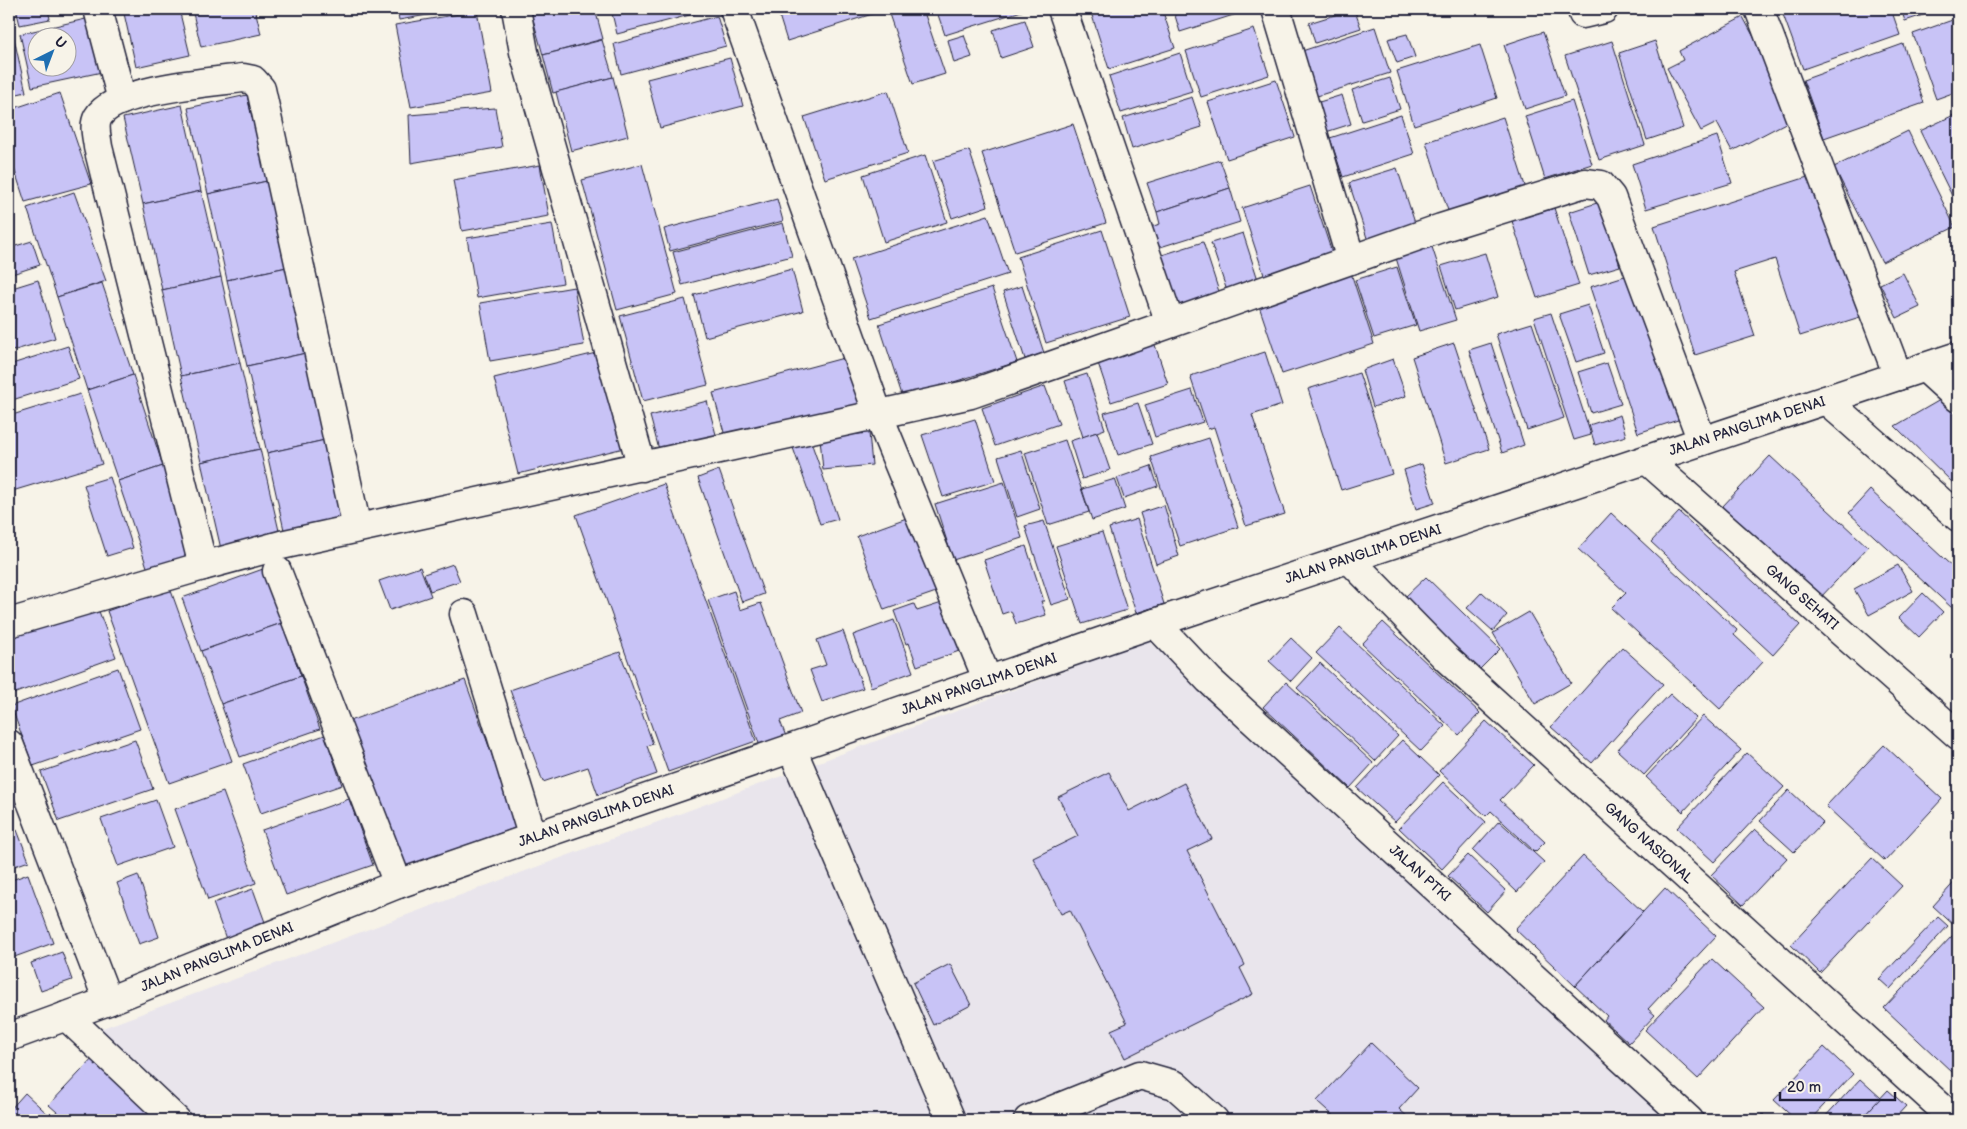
<svg xmlns="http://www.w3.org/2000/svg" width="1967" height="1129" font-family="'Balsamiq Sans',sans-serif">
<rect width="100%" height="100%" fill="#f7f3e8"/>
<filter id="ink" filterUnits="userSpaceOnUse"><feTurbulence type="fractalNoise" baseFrequency=".02" numOctaves="2"/><feDisplacementMap in="SourceGraphic" scale="10" xChannelSelector="R" yChannelSelector="G"/><feConvolveMatrix kernelMatrix="1 2 1 2 8 2 1 2 1" color-interpolation-filters="sRGB"/></filter>
<g filter="url(#ink)">
<!-- built -->
<polygon fill="#e9e5ec" points="1148,640 1672,1120 187,1120 92,1032"/>
<!-- building -->
<g fill="#c8c3f6" stroke="#22223b" fill-rule="evenodd">
<polygon points="16,9 48,9 50,19 20,25"/>
<polygon points="123,9 179,9 190,55 136,67"/>
<polygon points="192,9 255,9 261,34 201,47"/>
<polygon points="397,9 461,9 399,20"/>
<polygon points="544,9 595,9 603,39 543,55 531,12"/>
<polygon points="611,9 704,9 705,11 617,34"/>
<polygon points="777,9 888,9 787,41"/>
<polygon points="904,9 923,9 945,74 913,84 889,14"/>
<polygon points="936,9 1028,9 945,35"/>
<polygon points="1090,9 1162,9 1175,48 1109,69"/>
<polygon points="1173,9 1246,9 1246,11 1180,32"/>
<polygon points="1354,9 1361,28 1315,43 1309,23"/>
<polygon points="1781,9 1891,9 1900,35 1803,69"/>
<polygon points="1901,9 1941,9 1905,21"/>
<polygon points="477,11 492,93 411,107 395,25"/>
<polygon points="717,16 726,46 621,74 614,44"/>
<polygon points="1743,17 1797,117 1732,151 1717,123 1701,131 1667,68 1683,60 1679,51"/>
<path d="M90 18 102 72 32 87 20 34ZM38 38H68V68H38Z"/>
<polygon points="1958,18 1958,91 1936,99 1913,34"/>
<polygon points="1025,20 1034,47 1001,58 993,30"/>
<polygon points="1375,27 1390,73 1314,97 1299,52"/>
<polygon points="1254,29 1269,75 1201,97 1186,51"/>
<polygon points="1543,32 1565,96 1525,109 1504,45"/>
<polygon points="13,34 26,92 9,96 9,35"/>
<polygon points="1407,34 1415,57 1397,63 1388,39"/>
<polygon points="964,35 972,57 954,63 948,40"/>
<polygon points="602,40 613,77 553,93 543,55"/>
<polygon points="1612,41 1645,145 1599,160 1565,56"/>
<polygon points="1655,41 1683,128 1647,140 1619,53"/>
<polygon points="1903,44 1924,103 1824,138 1803,80"/>
<polygon points="1480,45 1497,98 1414,125 1397,71"/>
<polygon points="1180,53 1192,91 1121,113 1109,76"/>
<polygon points="730,58 743,106 660,128 647,79"/>
<polygon points="613,77 628,136 571,151 556,92"/>
<polygon points="1390,78 1400,109 1362,121 1352,90"/>
<polygon points="1276,80 1295,137 1227,159 1208,102"/>
<polygon points="888,91 908,153 825,179 804,117"/>
<polygon points="60,93 91,184 25,202 9,153 9,110"/>
<polygon points="247,95 267,181 208,194 188,108"/>
<polygon points="1342,95 1351,124 1326,132 1316,103"/>
<polygon points="1192,97 1202,127 1132,149 1123,118"/>
<polygon points="1572,101 1592,164 1545,179 1525,116"/>
<polygon points="182,105 201,191 143,204 123,118"/>
<polygon points="495,108 502,147 411,163 409,115"/>
<polygon points="1958,113 1958,208 1920,131"/>
<polygon points="1401,115 1414,154 1343,177 1330,138"/>
<polygon points="1503,117 1527,192 1450,217 1426,142"/>
<polygon points="1073,124 1106,223 1015,252 982,153"/>
<polygon points="1908,131 1955,227 1882,262 1834,167"/>
<polygon points="1717,136 1732,183 1646,209 1632,164"/>
<polygon points="969,150 988,206 952,218 933,161"/>
<polygon points="925,155 947,222 884,242 863,175"/>
<polygon points="1220,160 1230,188 1157,212 1147,183"/>
<polygon points="642,164 677,294 617,310 582,180"/>
<polygon points="540,165 549,216 462,231 453,180"/>
<polygon points="1397,168 1416,226 1368,241 1349,183"/>
<polygon points="1817,174 1863,316 1800,336 1775,259 1734,272 1755,336 1695,355 1654,226"/>
<polygon points="267,181 287,267 227,280 208,194"/>
<polygon points="1310,186 1335,262 1267,284 1242,208"/>
<polygon points="1230,188 1240,222 1154,249 1147,228 1160,224 1157,212"/>
<polygon points="201,191 221,277 162,290 143,204"/>
<polygon points="74,192 106,281 57,297 27,208"/>
<polygon points="777,199 783,221 670,251 664,229"/>
<polygon points="1600,202 1620,266 1589,275 1569,212"/>
<polygon points="1554,208 1579,285 1537,298 1512,221"/>
<polygon points="988,215 1008,274 871,318 851,259"/>
<polygon points="783,223 792,256 682,285 673,252"/>
<polygon points="552,224 563,283 477,298 467,238"/>
<polygon points="1102,230 1130,317 1046,343 1018,257"/>
<polygon points="1243,233 1261,289 1230,300 1211,243"/>
<polygon points="32,241 40,265 9,275 9,248"/>
<polygon points="1203,242 1222,301 1181,314 1162,255"/>
<polygon points="1432,247 1456,320 1419,331 1396,258"/>
<polygon points="1485,253 1498,297 1455,310 1441,266"/>
<polygon points="287,267 306,353 247,366 227,280"/>
<polygon points="1397,267 1416,325 1374,338 1355,280"/>
<polygon points="792,269 803,311 705,337 694,295"/>
<polygon points="1350,270 1374,344 1282,374 1257,300"/>
<polygon points="1634,273 1681,419 1638,433 1590,287"/>
<polygon points="1903,273 1920,307 1897,318 1880,284"/>
<polygon points="221,277 240,363 181,376 162,290"/>
<polygon points="38,280 55,338 9,352 9,289"/>
<polygon points="102,283 133,375 87,390 57,297"/>
<polygon points="1022,286 1044,353 1025,359 1003,292"/>
<polygon points="574,287 584,345 490,361 480,303"/>
<polygon points="992,288 1017,362 903,398 879,324"/>
<polygon points="685,299 708,385 643,401 620,316"/>
<polygon points="1588,305 1604,353 1576,362 1559,314"/>
<polygon points="1551,313 1591,435 1574,440 1534,318"/>
<polygon points="1532,323 1564,418 1527,430 1496,334"/>
<polygon points="1153,339 1168,384 1111,402 1096,357"/>
<polygon points="1454,343 1489,449 1446,463 1412,357"/>
<polygon points="1491,343 1524,445 1502,453 1469,350"/>
<polygon points="68,346 79,379 9,401 9,365"/>
<polygon points="600,352 624,448 518,474 494,378"/>
<polygon points="1265,352 1282,405 1252,415 1285,514 1246,526 1214,427 1208,429 1190,376"/>
<polygon points="306,353 325,440 267,453 247,366"/>
<polygon points="851,356 864,406 727,443 713,393"/>
<polygon points="1393,359 1406,396 1373,407 1362,370"/>
<polygon points="240,363 260,449 201,462 181,376"/>
<polygon points="1607,363 1621,404 1591,413 1578,372"/>
<polygon points="1359,373 1392,474 1341,490 1308,389"/>
<polygon points="1087,374 1105,429 1083,437 1065,381"/>
<polygon points="133,375 163,466 118,481 87,390"/>
<polygon points="1045,386 1059,424 995,446 982,408"/>
<polygon points="1192,390 1203,422 1155,437 1145,405"/>
<polygon points="80,394 102,464 9,492 9,416"/>
<polygon points="1940,400 1958,416 1958,488 1895,426"/>
<polygon points="707,401 718,442 661,457 650,416"/>
<polygon points="1138,403 1152,444 1118,455 1104,413"/>
<polygon points="1620,415 1626,436 1595,445 1589,425"/>
<polygon points="975,419 995,481 943,497 922,435"/>
<polygon points="1097,432 1110,470 1082,479 1070,441"/>
<polygon points="869,433 872,465 823,470 820,438"/>
<polygon points="1209,438 1238,527 1180,546 1151,457"/>
<polygon points="810,439 838,519 820,524 792,445"/>
<polygon points="325,440 345,526 286,539 267,453"/>
<polygon points="1065,440 1089,512 1048,525 1025,453"/>
<polygon points="260,449 280,535 221,549 201,462"/>
<polygon points="1021,450 1040,509 1017,517 998,457"/>
<polygon points="1770,456 1868,547 1820,598 1722,507"/>
<polygon points="1422,464 1435,503 1416,509 1404,470"/>
<polygon points="163,466 194,558 149,573 118,481"/>
<polygon points="1151,466 1158,486 1124,498 1117,478"/>
<polygon points="719,470 764,594 742,602 698,478"/>
<polygon points="110,477 133,548 107,556 84,485"/>
<polygon points="1115,479 1125,509 1092,520 1082,489"/>
<polygon points="1004,482 1022,538 953,560 935,504"/>
<polygon points="664,484 756,741 668,772 576,515"/>
<polygon points="1870,490 1958,572 1958,601 1952,608 1849,513"/>
<polygon points="1164,505 1179,556 1156,564 1140,513"/>
<polygon points="1679,512 1800,625 1773,655 1651,542"/>
<polygon points="1611,513 1737,630 1734,635 1763,662 1720,709 1611,608 1626,593 1578,549"/>
<polygon points="912,516 939,591 884,610 857,536"/>
<polygon points="1137,519 1164,604 1136,613 1109,528"/>
<polygon points="1044,521 1070,599 1051,605 1025,526"/>
<polygon points="1102,532 1127,610 1082,624 1056,546"/>
<polygon points="1026,546 1044,601 1041,601 1046,615 1016,624 1011,611 1002,614 984,560"/>
<polygon points="453,564 460,581 430,591 424,574"/>
<polygon points="1898,565 1913,591 1869,615 1854,589"/>
<polygon points="420,567 431,596 390,610 379,581"/>
<polygon points="263,569 282,623 201,651 182,598"/>
<polygon points="1426,577 1500,649 1479,670 1405,597"/>
<polygon points="170,588 232,761 169,783 107,611"/>
<polygon points="734,591 740,610 761,603 801,713 780,721 787,739 761,749 708,600"/>
<polygon points="1482,592 1507,615 1493,631 1467,608"/>
<polygon points="1923,593 1943,612 1919,637 1899,618"/>
<polygon points="945,602 962,650 917,666 909,643 906,644 894,611 914,604 917,611"/>
<polygon points="97,606 116,657 10,695 9,637"/>
<polygon points="1529,612 1571,683 1535,704 1493,633"/>
<polygon points="894,620 913,672 871,687 853,635"/>
<polygon points="1383,622 1480,713 1459,735 1362,644"/>
<polygon points="282,623 301,676 221,704 201,651"/>
<polygon points="1340,628 1445,726 1421,751 1316,653"/>
<polygon points="843,631 863,688 822,702 810,670 826,665 817,640"/>
<polygon points="1291,638 1312,658 1291,681 1269,661"/>
<polygon points="1622,647 1663,684 1592,763 1551,727"/>
<polygon points="620,652 653,744 647,746 657,774 598,795 588,767 543,782 510,690"/>
<polygon points="1320,663 1398,736 1375,761 1297,688"/>
<polygon points="118,668 140,729 33,766 11,706"/>
<polygon points="301,676 320,729 240,757 221,704"/>
<polygon points="465,680 518,827 401,868 349,721"/>
<polygon points="1286,682 1373,763 1350,788 1263,707"/>
<polygon points="1670,694 1696,718 1644,775 1617,750"/>
<polygon points="1703,716 1741,750 1683,812 1646,777"/>
<polygon points="1486,721 1534,765 1500,800 1545,842 1535,852 1491,811 1486,816 1439,771"/>
<polygon points="325,735 342,785 261,813 243,764"/>
<polygon points="135,740 153,789 59,821 41,772"/>
<polygon points="1402,740 1439,775 1395,822 1357,788"/>
<polygon points="1884,745 1942,799 1885,861 1826,806"/>
<polygon points="1747,753 1784,787 1714,862 1677,828"/>
<polygon points="1109,772 1129,811 1184,783 1212,839 1187,851 1245,965 1240,968 1253,994 1125,1058 1111,1030 1127,1023 1070,910 1061,914 1033,858 1078,836 1058,797"/>
<polygon points="1443,782 1486,822 1442,869 1399,828"/>
<polygon points="1789,790 1823,822 1794,852 1760,821"/>
<polygon points="223,792 256,883 208,900 175,809"/>
<polygon points="349,799 373,865 286,895 262,830"/>
<polygon points="156,800 173,847 118,866 101,819"/>
<polygon points="1499,821 1544,862 1517,892 1473,850"/>
<polygon points="1755,829 1787,858 1743,905 1711,875"/>
<polygon points="17,830 29,861 9,868 9,833"/>
<polygon points="1468,855 1506,891 1487,912 1448,876"/>
<polygon points="1583,856 1643,912 1575,986 1515,929"/>
<polygon points="1872,858 1902,886 1820,973 1791,945"/>
<polygon points="28,874 53,943 9,959 9,881"/>
<polygon points="138,875 159,937 139,944 117,883"/>
<polygon points="1958,878 1958,929 1933,906"/>
<polygon points="1665,888 1716,936 1648,1009 1655,1015 1629,1043 1604,1020 1607,1016 1575,986"/>
<polygon points="253,889 266,925 226,939 213,903"/>
<polygon points="1938,917 1948,926 1890,989 1879,979"/>
<polygon points="1952,936 1958,942 1958,1066 1952,1072 1884,1008"/>
<polygon points="62,952 72,980 41,991 31,963"/>
<polygon points="1712,959 1764,1007 1698,1079 1645,1030"/>
<polygon points="950,964 971,1005 933,1025 913,983"/>
<polygon points="1371,1043 1418,1088 1399,1109 1411,1120 1338,1120 1317,1101"/>
<polygon points="1824,1047 1853,1074 1810,1120 1796,1120 1774,1100"/>
<polygon points="95,1056 165,1120 66,1120 49,1105"/>
<polygon points="1860,1079 1881,1098 1860,1120 1822,1120"/>
<polygon points="1888,1090 1906,1106 1893,1120 1860,1120"/>
<polygon points="25,1093 54,1120 9,1120 9,1111"/>
<polygon points="1763,1114 1769,1120 1757,1120"/>
</g>
<g fill="none" stroke-linecap="round" stroke-linejoin="round">
<defs>
<g id="minor">
<polyline points="98,9 122,100"/>
<polyline points="516,9 524,52 642,467"/>
<polyline points="734,9 878,414 988,681"/>
<polyline points="1062,9 1170,323"/>
<polyline points="1276,9 1351,260"/>
<polyline points="1759,9 1898,376"/>
<polyline points="1583,14 1604,9"/>
<polyline points="1924,367 1958,398"/>
<polyline points="1826,400 1958,517"/>
<polyline points="1647,460 1958,735"/>
<polyline points="1349,559 1447,659 1955,1120"/>
<path d="M203 566 98 147C97 137 93 126 98 117 114 89 212 82 243 78L253 80 261 89 357 528"/>
<polyline points="277,571 398,884"/>
<polyline points="464,614 533,838"/>
<polyline points="9,623 203,566 281,545 971,394 1441,228 1585,183 1601,185 1611,197 1702,441"/>
<polyline points="1155,623 1209,680 1689,1120"/>
<polyline points="9,744 108,1001"/>
<polyline points="792,749 951,1120"/>
<polyline points="66,1016 176,1120"/>
<polyline points="1028,1120 1140,1075 1175,1085 1214,1120"/>
</g>
<polyline id="major" points="9,1037 108,1001 398,884 1155,623 1958,356"/>
</defs>
<!-- minor casing -->
<use href="#minor" stroke="#22223b" stroke-width="31"/>
<!-- major casing -->
<use href="#major" stroke="#22223b" stroke-width="31"/>
<!-- minor -->
<use href="#minor" stroke="#f7f3e8" stroke-width="28"/>
<!-- major -->
<use href="#major" stroke="#f7f3e8" stroke-width="28"/>
</g>
</g>
<g text-anchor="middle" dominant-baseline="central" stroke-width="4.5" stroke-linejoin="round" paint-order="stroke">
<!-- street labels -->
<g font-size="14" fill="#22223b" stroke="#f7f3e8">
<text transform="translate(1747 426) rotate(-18)">JALAN PANGLIMA DENAI</text>
<text transform="translate(1363 554) rotate(-18)">JALAN PANGLIMA DENAI</text>
<text transform="translate(1802 597) rotate(41)">GANG SEHATI</text>
<text transform="translate(979 684) rotate(-19)">JALAN PANGLIMA DENAI</text>
<text transform="translate(596 816) rotate(-19)">JALAN PANGLIMA DENAI</text>
<text transform="translate(1649 843) rotate(42)">GANG NASIONAL</text>
<text transform="translate(1420 873) rotate(42)">JALAN PTKI</text>
<text transform="translate(217 957) rotate(-22)">JALAN PANGLIMA DENAI</text>
</g>
</g>
<!-- margin -->
<rect width="1967" height="1129" fill="none" stroke="#f7f3e8" stroke-width="30"/>
<rect x="15" y="15" width="1937" height="1099" fill="none" stroke="#22223b" stroke-width="2" filter="url(#ink)"/>
<!-- north arrow -->
<g transform="translate(52 52) rotate(42)"><circle r="24" fill="#f7f3e8" stroke="#a29fa3"/>
<path d="M0-4L9 19L0 12L-9 19Z" fill="#1f6fb2"/>
<text y="-8" font-size="14" font-weight="bold" text-anchor="middle" fill="#22223b">U</text>
</g>
<!-- scale -->
<path d="M1780 1092v8h115v-8" fill="none" stroke="#22223b" stroke-width="2.5"/>
<text x="1787" y="1092" font-size="15" fill="#22223b" stroke="#f7f3e8" stroke-width="4" paint-order="stroke">20 m</text>
</svg>
